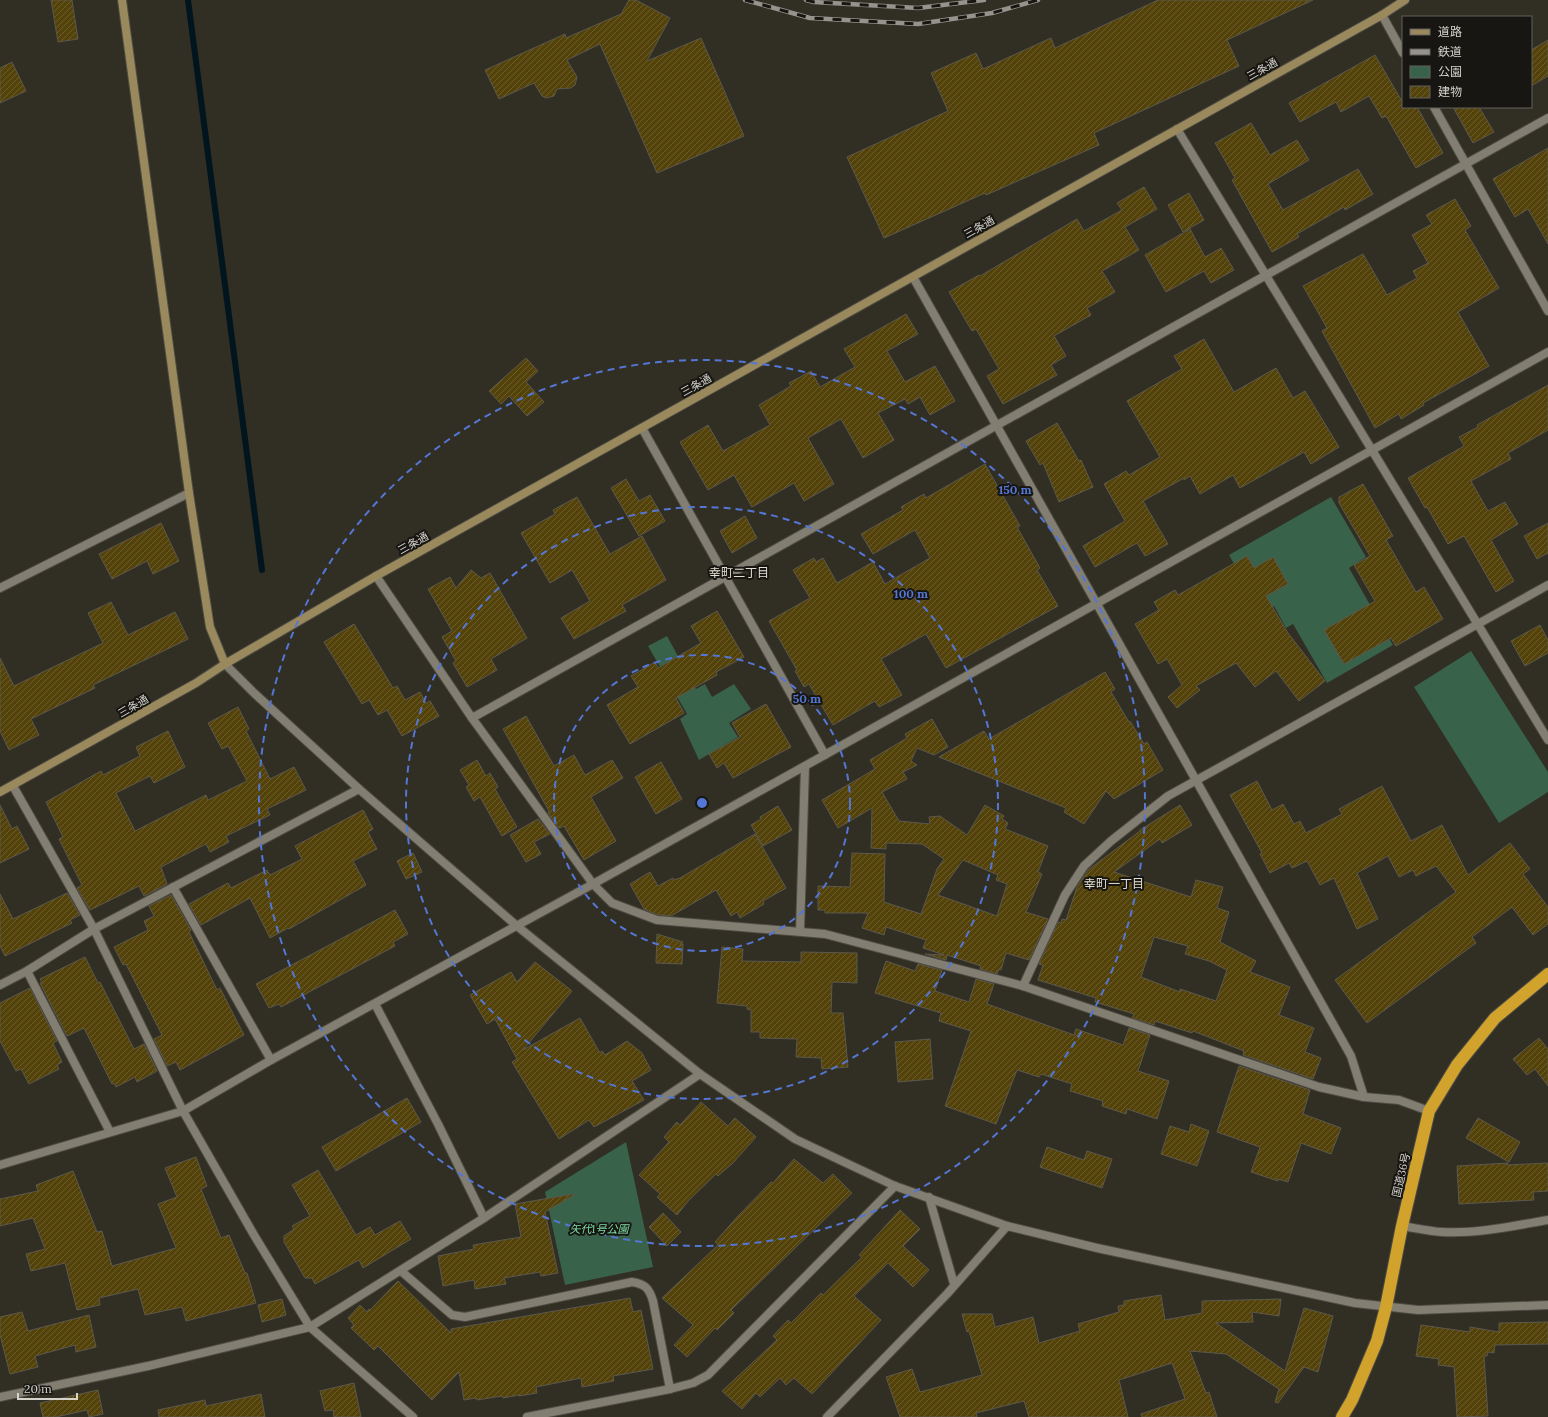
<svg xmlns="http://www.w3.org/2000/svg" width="1548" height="1417" font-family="Lora,'Noto Sans JP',serif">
<defs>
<pattern id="building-hatch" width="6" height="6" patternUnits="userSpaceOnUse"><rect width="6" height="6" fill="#53430a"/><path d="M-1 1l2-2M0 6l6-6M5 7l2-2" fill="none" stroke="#6b5d2c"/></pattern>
</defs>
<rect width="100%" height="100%" fill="#312e24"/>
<!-- green -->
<g fill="#38624a">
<polygon points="1331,497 1366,557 1349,568 1393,645 1327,683 1293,624 1286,628 1274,606 1262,613 1229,555"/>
<polygon points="667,636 696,689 705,684 712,697 734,684 751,709 729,723 738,737 699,760 680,719 687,714 648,646"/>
<polygon points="1471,651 1548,772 1548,792 1499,823 1414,687"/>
<polygon points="626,1142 653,1267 565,1285 545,1192"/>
</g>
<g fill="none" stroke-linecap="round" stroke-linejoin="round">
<!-- stream -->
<polyline stroke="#00151e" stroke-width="6" points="188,0 262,570"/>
</g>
<!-- building -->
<g fill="url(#building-hatch)" stroke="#5c584d" fill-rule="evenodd">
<polygon points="51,0 72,0 78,39 58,42"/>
<polygon points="629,0 636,0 670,18 647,61 701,38 744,136 657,173 600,44 567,60 577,77 575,85 571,88 557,89 554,96 546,98 542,96 534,83 499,99 485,70 565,34 566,38 621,14"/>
<polygon points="1158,0 1313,0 1227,40 1239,66 1094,133 1099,145 986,195 985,193 884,238 847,157 948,111 931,73 976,53 983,69 1051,38 1055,48"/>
<polygon points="1548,40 1548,76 1531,86 1531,50"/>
<polygon points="1375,55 1403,103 1403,107 1417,107 1443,153 1416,168 1386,116 1382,118 1369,96 1341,112 1336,102 1300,122 1289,103"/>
<polygon points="12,62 26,91 0,103 0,68"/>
<polygon points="1453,107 1479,107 1494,132 1473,143"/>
<polygon points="1251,123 1270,155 1297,140 1309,160 1268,184 1283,210 1358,169 1373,194 1345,210 1344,207 1297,234 1299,237 1272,252 1232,180 1235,178 1215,143"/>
<polygon points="1548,148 1548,244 1528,209 1515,217 1493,179"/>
<polygon points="1144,187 1157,209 1125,227 1139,250 1102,271 1115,292 1087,308 1091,315 1054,336 1066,356 1051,365 1057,375 1003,404 987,376 999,369 976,329 972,331 949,292 979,275 980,276 1077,219 1084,231 1122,210 1117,203"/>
<polygon points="1189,193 1204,220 1183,232 1168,205"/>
<polygon points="1455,199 1471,226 1465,230 1499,288 1458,312 1489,366 1423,403 1424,405 1401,419 1399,414 1375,428 1322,331 1327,328 1303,286 1363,254 1387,295 1417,278 1413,271 1428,263 1412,235 1432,224 1426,215"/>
<polygon points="1190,229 1205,257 1221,248 1234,270 1211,283 1204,271 1166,292 1145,255"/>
<polygon points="906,314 918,334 887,351 905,382 935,366 955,401 930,415 920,397 908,404 905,399 878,413 894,440 863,458 841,419 808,438 834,484 804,501 794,483 752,507 734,475 708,490 680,442 708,425 723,451 770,425 759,405 791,386 789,383 811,371 820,387 855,367 844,349"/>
<polygon points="1204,339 1234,392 1276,368 1293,398 1305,391 1339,447 1311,464 1304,452 1240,488 1233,475 1200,494 1190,476 1184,480 1184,478 1143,501 1168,544 1145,556 1137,543 1095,567 1083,546 1125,521 1104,484 1126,471 1129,475 1160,457 1127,401 1182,369 1174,356"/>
<polygon points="526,358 538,371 526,382 544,402 527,416 509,396 501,404 489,391"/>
<polygon points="1548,385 1548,430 1508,453 1511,459 1471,481 1488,511 1505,502 1518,524 1491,540 1514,581 1496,592 1464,536 1448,544 1427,507 1425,508 1408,478 1464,446 1459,437 1478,427 1477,425"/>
<polygon points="1057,423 1079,461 1081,460 1093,487 1059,502 1043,463 1040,465 1026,441"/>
<polygon points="985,464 1020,526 1017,527 1040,568 1037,570 1058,606 946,668 926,634 881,659 902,695 879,707 875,701 833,725 809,684 804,687 795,671 797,670 769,621 810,598 793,570 814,558 816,562 823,558 837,583 873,562 885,584 930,558 915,530 873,554 861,534 903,510 901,507 924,494 926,498"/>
<polygon points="626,479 639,501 650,495 665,521 639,536 611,488"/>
<polygon points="1363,484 1393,536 1386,540 1416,592 1424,587 1443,619 1396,646 1391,638 1344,664 1324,630 1375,601 1354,565 1370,556 1339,503 1339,497"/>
<polygon points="577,497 610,554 642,536 666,580 622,605 626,611 574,639 561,618 590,601 572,570 550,583 521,533 555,514 553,510"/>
<polygon points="745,516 757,538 732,553 720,531"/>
<polygon points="161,523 179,561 153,574 147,561 112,579 99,554"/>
<polygon points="1548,523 1548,553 1537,559 1524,536"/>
<polygon points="1247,556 1254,568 1273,557 1288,584 1266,596 1288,633 1325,681 1299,701 1276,671 1255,687 1236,663 1196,686 1200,690 1177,708 1168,697 1182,685 1167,659 1158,664 1135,624 1159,610 1154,602 1175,590 1178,595"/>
<polygon points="471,570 481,578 490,573 527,638 491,659 497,670 467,687 453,663 456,661 442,637 452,631 428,589 450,577 456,588"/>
<polygon points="111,602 128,635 175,612 188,639 93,685 95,688 31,719 39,735 9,750 0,731 0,658 14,686 103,643 88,613"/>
<polygon points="717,611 744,657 716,672 717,675 676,698 684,713 630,744 607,705 638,687 631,676 655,662 658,668 701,643 691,626"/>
<polygon points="354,624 393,688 397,686 405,700 420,692 426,703 430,701 439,716 402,736 387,710 378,715 369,700 362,704 324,642"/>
<polygon points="1540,625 1548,640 1548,653 1525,666 1511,641"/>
<polygon points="1105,672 1115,689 1111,692 1129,722 1130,721 1144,744 1147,742 1163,770 1114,799 1106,791 1084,824 1064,812 1066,808 939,757 984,731 989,739"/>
<polygon points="766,704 791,747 733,778 724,763 717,768 709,754 740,737 732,723"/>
<polygon points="238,707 249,729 246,731 270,779 294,767 306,790 267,809 270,815 226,836 229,842 210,852 206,844 161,867 167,884 144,896 139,886 90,910 77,888 82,885 59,839 63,837 46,802 101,771 103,775 140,756 136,747 168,731 185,767 154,783 150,776 116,793 135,831 206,795 208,800 247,781 228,746 222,749 208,723"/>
<polygon points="526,716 554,766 574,755 585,775 612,760 623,778 591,797 616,841 584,860 564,826 559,828 548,813 549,811 503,729"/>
<path d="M932 719 948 747 934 755 917 748 911 761 917 765 903 772 907 779 882 792 899 821 930 824 929 817 940 816 967 835 985 805 1004 816 1002 819 1008 823 1005 829 1048 846 1038 872 1042 874 1026 912 1048 919 1029 960 1006 953 1001 970 999 969 997 974 980 969 981 966 947 955 946 960 925 954 944 955 923 948 926 940 886 927 884 935 862 928 868 913H825V910H818V886L850 887 852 853 885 854 884 902 921 914 937 869 944 859 922 844 886 843V849L871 848 872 808 838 828 822 800 875 769 870 760 907 738 905 734ZM963 860 998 875 996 880 1007 884 997 916 938 895Z"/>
<polygon points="477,760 486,776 490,773 498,787 495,789 517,827 502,836 480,797 474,801 466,787 469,785 460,770"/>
<polygon points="661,762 682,799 656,814 635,777"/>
<polygon points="1257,781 1272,810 1283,804 1294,824 1300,821 1306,833 1342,814 1339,809 1382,786 1411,841 1442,825 1468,875 1510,843 1530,869 1523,874 1548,907 1548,924 1533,935 1512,907 1472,937 1476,943 1367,1023 1335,980 1456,892 1436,866 1416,876 1413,870 1399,877 1388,856 1357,873 1378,919 1357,929 1334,878 1320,885 1307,861 1292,868 1289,863 1270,873 1260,854 1262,853 1230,795"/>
<polygon points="0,805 12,829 17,826 29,849 0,863"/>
<path d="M1180 805 1192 825 1162 843 1160 839 1114 872 1191 897 1196 880 1223 887 1217 908 1229 912 1220 942 1256 961 1250 972 1290 987 1279 1015 1314 1028 1305 1052 1321 1058 1313 1079 1243 1055 1244 1051 1193 1031 1192 1033 1155 1021 1154 1025 1132 1018 1134 1014 1095 1002 1096 998 1038 980 1043 965 1039 964 1058 922 1061 923 1062 919 1066 920 1077 887 1088 870 1140 831V830ZM1154 937 1188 946 1185 954 1209 961 1227 970 1216 1001 1180 989V992L1141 977Z"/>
<polygon points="778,806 792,830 763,846 751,825 761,819 760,817"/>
<polygon points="363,810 373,829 368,832 377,849 353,861 366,885 289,929 288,928 270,938 250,898 201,925 189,904 228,883 231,888 267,870 270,875 302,859 295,846"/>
<polygon points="538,819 550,834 534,842 541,854 526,862 510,835"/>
<polygon points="755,834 786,888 763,901 764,904 740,918 737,912 731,916 716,890 671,916 658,915 644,909 630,884 650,872 658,886 673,878 674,880 680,878"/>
<polygon points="413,853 422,872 406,879 397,861"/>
<polygon points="67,893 80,915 70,920 72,923 5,956 0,946 0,894 13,919"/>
<polygon points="171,895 191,930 189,932 217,990 220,988 244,1035 180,1070 176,1062 167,1066 154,1039 162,1035 126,964 123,965 114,947 148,930 144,921 154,916 149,906"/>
<polygon points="395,910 408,934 393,942 395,946 281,1007 279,1004 269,1008 256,984"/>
<polygon points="657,934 683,942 680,944 683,944 682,964 656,963"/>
<polygon points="722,947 743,949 742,961 801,962 801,952 857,953 857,983 832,982 831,1013 843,1013 848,1067 822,1069 821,1058 796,1057 797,1039 760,1038 760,1032 751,1032 751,1010 747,1009 747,1006 717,1003"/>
<polygon points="85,957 98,983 100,982 134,1049 144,1044 157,1071 137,1082 135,1077 116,1087 114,1083 112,1084 84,1028 67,1036 40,983 42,982 40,979"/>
<polygon points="886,961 915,971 918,964 942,970 935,991 969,1002 976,979 994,984 987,1004 1074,1035 1076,1029 1123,1045 1129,1028 1150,1035 1138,1071 1169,1081 1157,1119 1127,1109 1126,1114 1102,1106 1103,1101 1070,1091 1072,1084 1041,1074 1039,1077 1017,1070 996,1124 945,1106 971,1031 939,1021 941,1013 875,993"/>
<polygon points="535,962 572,991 523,1050 580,1018 600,1053 602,1051 605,1055 627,1041 642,1053 651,1070 632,1081 644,1100 594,1127 589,1120 559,1139 512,1062 517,1059 495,1019 487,1024 470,995 511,972 517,982"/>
<polygon points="30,988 57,1041 53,1043 62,1062 57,1065 59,1069 29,1084 21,1069 16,1071 0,1041 0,1003"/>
<polygon points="1539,1038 1548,1049 1548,1086 1535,1069 1527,1075 1513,1059"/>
<polygon points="930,1039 933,1079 898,1082 895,1042"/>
<polygon points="1239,1066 1310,1090 1303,1114 1341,1128 1331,1154 1301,1143 1288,1182 1278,1179 1278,1181 1251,1172 1260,1147 1217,1132"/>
<polygon points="407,1098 421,1122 336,1171 322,1147"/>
<polygon points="701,1102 728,1126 735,1118 756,1137 733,1163 718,1176 716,1174 689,1200 677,1215 657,1197 660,1194 639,1175 669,1142 664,1137 677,1122 680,1125"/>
<polygon points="1478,1118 1520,1142 1509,1162 1466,1138"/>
<polygon points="1191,1124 1209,1131 1197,1166 1161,1154 1170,1126 1189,1132"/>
<polygon points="1047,1147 1084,1160 1087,1151 1112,1159 1102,1188 1040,1167"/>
<polygon points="196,1157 207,1186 201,1189 221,1238 229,1235 245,1273 247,1273 256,1303 186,1321 182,1307 145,1315 138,1289 99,1298 100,1305 77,1310 65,1263 31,1271 26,1254 45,1249 33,1218 0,1226 0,1199 38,1191 36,1185 73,1171 97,1232 102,1231 112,1266 176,1248 158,1204 177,1197 165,1168"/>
<polygon points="794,1159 823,1183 833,1174 852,1193 731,1310 734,1313 717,1330 715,1328 687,1357 674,1345 693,1325 662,1298 718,1245 715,1242 738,1216 771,1182 773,1183"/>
<polygon points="1508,1163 1507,1165 1548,1163 1548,1191 1533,1192 1534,1200 1459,1204 1457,1166"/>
<polygon points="318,1170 356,1235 370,1227 375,1235 400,1221 411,1239 363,1268 359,1260 315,1284 312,1278 305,1278 284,1242 284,1236 294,1229 292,1226 310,1216 292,1185"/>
<polygon points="573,1194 574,1195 545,1212 558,1273 541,1276 540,1272 504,1278 506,1284 475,1289 474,1280 443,1286 438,1256 474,1249 473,1245 521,1237 515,1204"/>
<polygon points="900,1210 920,1229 903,1246 929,1270 913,1287 888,1263 854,1296 881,1320 812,1394 794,1378 786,1385 780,1378 760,1397 756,1393 742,1409 722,1391 777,1340 773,1336 788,1320 791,1323 821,1293 823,1295 862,1257 859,1255"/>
<polygon points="663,1213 681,1232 667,1246 649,1227"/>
<polygon points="398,1281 451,1333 451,1329 630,1298 633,1312 641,1310 653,1369 613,1376 614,1381 582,1387 581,1378 536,1387 537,1393 519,1396 519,1395 503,1398 502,1396 477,1400 476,1398 464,1400 459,1372 432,1400 378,1346 374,1350 351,1328 354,1325 348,1318 360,1305 367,1312 369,1309 370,1310"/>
<polygon points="1161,1295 1165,1320 1202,1313 1202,1301 1281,1299 1279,1316 1252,1312 1253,1322 1216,1323 1285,1371 1304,1308 1333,1316 1318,1372 1304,1367 1278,1403 1275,1402 1279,1389 1226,1354 1190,1351 1206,1393 1209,1392 1217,1417 1142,1417 1141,1414 1185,1399 1172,1363 1119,1380 1128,1417 1029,1417 1024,1401 976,1413 977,1417 900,1417 886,1377 912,1369 920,1392 982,1375 969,1331 967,1332 962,1314 992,1314 995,1327 1033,1317 1039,1343 1080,1331 1078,1324 1119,1312 1118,1306 1124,1305 1124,1301"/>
<polygon points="282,1299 286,1315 262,1322 258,1305"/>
<polygon points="22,1312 28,1331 89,1315 96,1347 76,1352 75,1345 35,1356 38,1367 10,1374 0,1335 0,1317"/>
<polygon points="1548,1322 1548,1344 1495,1345 1494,1353 1488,1352 1487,1356 1484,1356 1488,1416 1457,1417 1454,1367 1438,1365 1439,1359 1416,1356 1421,1325 1470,1332 1470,1327 1499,1332 1499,1323"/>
<polygon points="354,1383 361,1417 334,1417 333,1410 325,1411 320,1391"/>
<polygon points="98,1390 103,1414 89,1417 87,1410 56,1417 43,1417 40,1403"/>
<polygon points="261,1394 265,1417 159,1417 158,1410 205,1400 206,1406"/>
</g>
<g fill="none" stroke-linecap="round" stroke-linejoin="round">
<defs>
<g id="street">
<polyline points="1382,15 1403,53"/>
<polyline points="1434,107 1548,311"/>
<polyline points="1177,129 1548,740"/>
<polyline points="913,277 1351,1056 1364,1097 1399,1100 1429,1111"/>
<polyline points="642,428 825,755"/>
<polyline points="376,576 472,718 593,884 612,903 657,920 825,934 1023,986 1319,1087 1364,1097"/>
<polyline points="0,588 189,493"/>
<polyline points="225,664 254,693 359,789 517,926 700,1074 795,1139 895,1186 1007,1226 1097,1248 1355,1303 1418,1310 1548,1305"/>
<polyline points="472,718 1548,118"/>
<polyline points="13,786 94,929 183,1111 254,1235 310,1327 413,1417"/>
<polyline points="173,887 271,1060"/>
<polyline points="800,931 805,767"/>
<polyline points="27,971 110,1132"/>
<polyline points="0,985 27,971 94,929 359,789"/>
<polyline points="1023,986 1065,895 1084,866 1111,841 1168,796 1548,585"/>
<polyline points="375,1004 438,1124 484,1218"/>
<polyline points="0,1165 183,1111 271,1060 593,884 1548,352"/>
<polyline points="929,1197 954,1284"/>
<path d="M1402 1226C1415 1228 1429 1231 1442 1232 1477 1234 1513 1226 1548 1220"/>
<path d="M401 1271 452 1315 465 1317 632 1282C645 1284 649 1288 653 1301L670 1389"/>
<polyline points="0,1397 148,1366 310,1327 484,1218 700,1074"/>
<polyline points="527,1417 670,1389 693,1383 708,1375 895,1186"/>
<polyline points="827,1417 947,1294 1007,1226"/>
</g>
<g id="secondary">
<polyline points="122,0 189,493 210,627 225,664"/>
<polyline points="0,792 196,683 225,664 376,576 1382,15 1405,0"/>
</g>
<polyline id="highway" points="1342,1417 1352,1400 1377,1341 1386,1307 1402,1226 1429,1111 1457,1065 1495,1018 1548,974"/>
</defs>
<!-- street casing -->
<use href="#street" stroke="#4d4b42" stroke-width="10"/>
<!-- secondary casing -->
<use href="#secondary" stroke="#4d4b42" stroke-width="10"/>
<!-- highway casing -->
<use href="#highway" stroke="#4d4b42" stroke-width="14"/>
<!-- street -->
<use href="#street" stroke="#827e72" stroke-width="8"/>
<!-- secondary -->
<use href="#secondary" stroke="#9a895d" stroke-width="8"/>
<!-- highway -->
<use href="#highway" stroke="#d1a32c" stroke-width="12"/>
<defs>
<g id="rail">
<polyline points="745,0 810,18 918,24 992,13 1038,0"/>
<polyline points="806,0 814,2 918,8 984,0"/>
</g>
</defs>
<!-- rail casing -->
<use href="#rail" stroke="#95938b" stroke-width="4.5"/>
<!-- rail -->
<use href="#rail" stroke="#181612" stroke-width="3" stroke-dasharray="9" stroke-linecap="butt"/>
</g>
<!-- distance rings -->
<g fill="none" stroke="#5476d4" stroke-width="2" stroke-dasharray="7 5">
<circle cx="702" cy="803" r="148"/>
<circle cx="702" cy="803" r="296"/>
<circle cx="702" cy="803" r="443"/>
</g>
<g text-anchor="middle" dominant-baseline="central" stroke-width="4" stroke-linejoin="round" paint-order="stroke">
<!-- street labels -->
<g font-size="11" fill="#d4d2cb" stroke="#181612">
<text transform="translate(1262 69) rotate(-29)">三条通</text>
<text transform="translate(979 227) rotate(-29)">三条通</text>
<text transform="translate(696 385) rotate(-29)">三条通</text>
<text transform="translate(413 543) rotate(-29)">三条通</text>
<text transform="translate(133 706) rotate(-30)">三条通</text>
<text transform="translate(1401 1175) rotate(-77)">国道36号</text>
</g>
<!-- park labels -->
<g font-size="11" font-style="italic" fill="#7bdda5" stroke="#181612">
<text x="599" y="1229">矢代1号公園</text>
</g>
<!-- neighbourhood labels -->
<g font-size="12" fill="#e2ded0" stroke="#181612">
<text x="739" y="572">幸町二丁目</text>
<text x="1114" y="883">幸町一丁目</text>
</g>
</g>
<circle cx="702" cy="803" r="6" fill="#5476d4" stroke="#181612" stroke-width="2"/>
<g font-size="12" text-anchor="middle" font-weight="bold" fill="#5476d4" stroke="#181612" stroke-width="4" stroke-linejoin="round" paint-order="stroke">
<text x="1015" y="494">150 m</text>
<text x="911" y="598">100 m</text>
<text x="807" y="703">50 m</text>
</g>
<!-- legend -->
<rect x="1402" y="16" width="130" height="92" fill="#181612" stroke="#63615c"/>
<rect x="1410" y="29" width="20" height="6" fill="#9a895d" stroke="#63615c"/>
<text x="1438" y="36" font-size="12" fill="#d4d2cb">道路</text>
<rect x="1410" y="49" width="20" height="6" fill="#95938b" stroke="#63615c"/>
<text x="1438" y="56" font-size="12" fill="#d4d2cb">鉄道</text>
<rect x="1410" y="66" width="20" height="12" fill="#38624a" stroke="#63615c"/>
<text x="1438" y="76" font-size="12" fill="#d4d2cb">公園</text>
<rect x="1410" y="86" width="20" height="12" fill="url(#building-hatch)" stroke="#63615c"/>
<text x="1438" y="96" font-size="12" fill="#d4d2cb">建物</text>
<!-- scale -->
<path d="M18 1393v6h59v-6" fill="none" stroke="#d4d2cb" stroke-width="2"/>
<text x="24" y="1393" font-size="12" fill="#d4d2cb" stroke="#181612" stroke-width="3" paint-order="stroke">20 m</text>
</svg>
